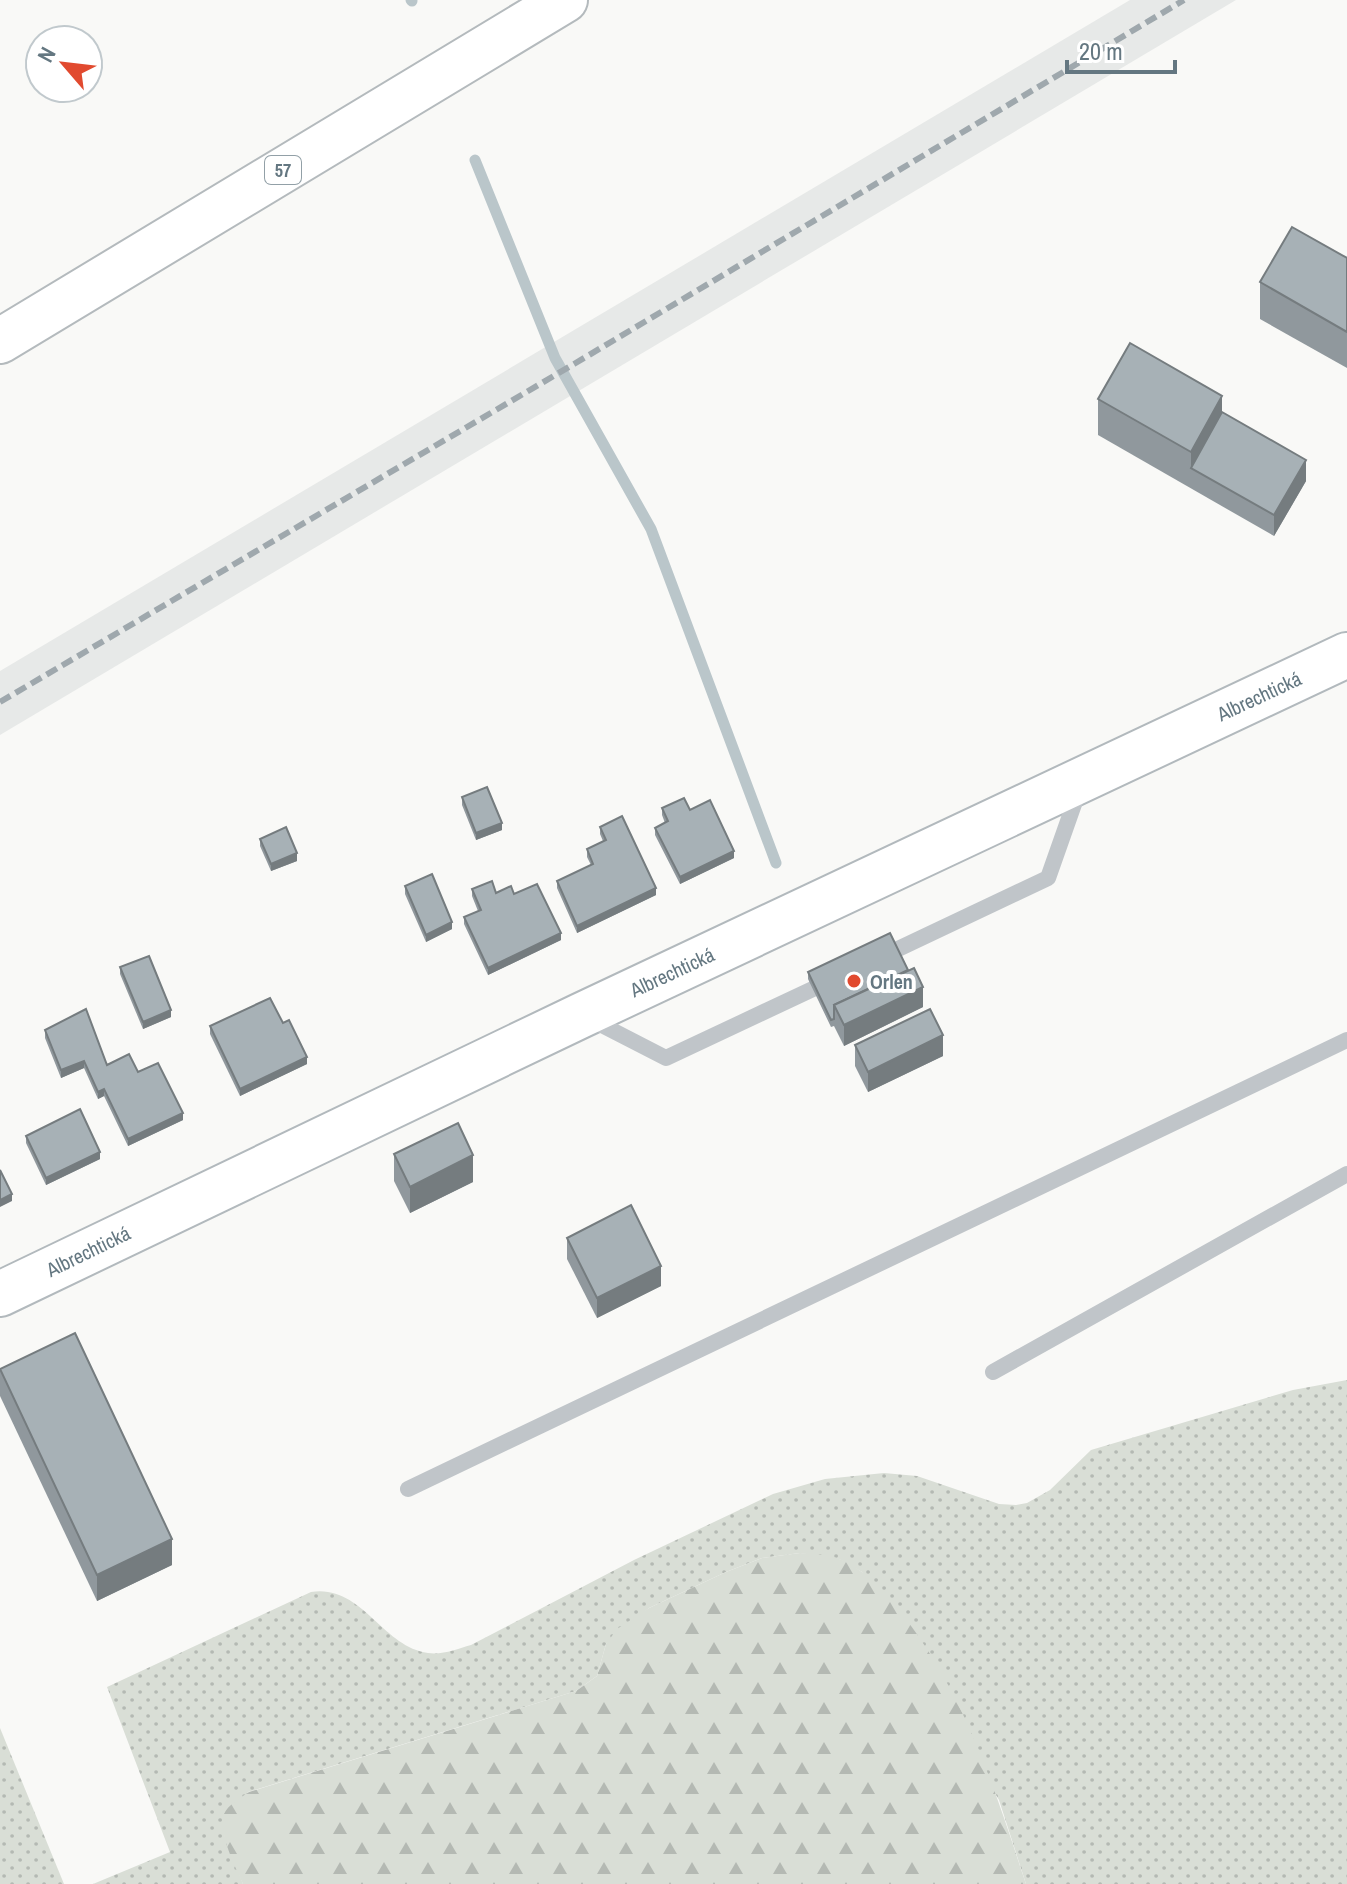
<svg xmlns="http://www.w3.org/2000/svg" width="1347" height="1884" font-family="'Archivo Narrow',sans-serif">
<defs>
<pattern id="grass-dots" width="8" height="8" patternUnits="userSpaceOnUse" patternTransform="scale(2)"><rect width="8" height="8" fill="#d9ded6"/><path d="M2 2h.1M6 6h.1" fill="none" stroke="#b4b9b3" stroke-width="1.8" stroke-linecap="round"/></pattern>
<pattern id="forest-firs" width="22" height="20" patternUnits="userSpaceOnUse" patternTransform="scale(2)"><rect width="22" height="20" fill="#d9ded6"/><path d="M5 1l3.5 6h-7zM16 11l3.5 6h-7z" fill="#b4b9b3"/></pattern>
</defs>
<rect width="100%" height="100%" fill="#f9f9f7"/>
<!-- built -->
<polygon fill="#e7e9e8" points="1130,0 1236,0 0,735 0,671"/>
<!-- grass -->
<g fill="url(#grass-dots)">
<path d="M1347 1380V1884H1026L999 1800 862 1572 839 1559 800 1553 762 1558 726 1572 649 1608 606 1644 597 1676 576 1691 248 1792 224 1834 243 1884H93L170 1852 107 1687 311 1592C362 1584 382 1647 428 1653 443 1655 457 1649 471 1645L634 1560 773 1494 825 1479 884 1473 917 1476 999 1504 1016 1505 1027 1503 1050 1490 1091 1450 1293 1390Z"/>
<polygon points="0,1728 64,1884 0,1884"/>
</g>
<!-- forest -->
<path fill="url(#forest-firs)" d="M800 1553C813 1554 825 1554 837 1558 866 1569 887 1594 905 1618 966 1697 995 1790 1026 1884H243C236 1868 217 1831 224 1814 228 1805 240 1798 249 1792L576 1691 597 1676 606 1644 617 1629 649 1608 726 1572 762 1558Z"/>
<g fill="none" stroke-linecap="round" stroke-linejoin="round">
<!-- stream -->
<g stroke="#bac6ca" stroke-width="11">
<polyline points="411,0 412,1"/>
<polyline points="475,160 555,358 651,529 776,863"/>
</g>
<defs>
<polyline id="secondary" points="0,1294 582,1015 1347,655"/>
<polyline id="primary" points="0,341 565,0"/>
</defs>
<!-- secondary casing -->
<use href="#secondary" stroke="#b2b9bd" stroke-width="48"/>
<!-- primary casing -->
<use href="#primary" stroke="#b4babd" stroke-width="48"/>
<!-- service -->
<g stroke="#c0c5c9" stroke-width="16">
<polyline points="879,958 1048,878 1079,790"/>
<polyline points="590,1019 666,1058 832,980"/>
<polyline points="993,1372 1347,1174"/>
<polyline points="408,1489 1347,1040"/>
</g>
<!-- secondary -->
<use href="#secondary" stroke="#fff" stroke-width="44"/>
<!-- primary -->
<use href="#primary" stroke="#fff" stroke-width="44"/>
<!-- rail -->
<polyline stroke="#9fa8ad" stroke-width="6" stroke-dasharray="12 6" stroke-linecap="butt" points="0,702 574,364 1184,0"/>
</g>
<!-- wall -->
<g fill="#90989d">
<polygon points="1347,258 1347,368 1260,319 1260,282"/>
<polygon points="1098,399 1222,412 1306,481 1274,536 1098,435"/>
<polygon points="462,797 502,830 476,840 462,805"/>
<polygon points="662,808 690,810 734,858 680,884 655,835 655,828 665,823 662,815"/>
<polygon points="600,827 656,895 577,933 557,888 557,881 591,865 587,857 587,849 603,841 600,834"/>
<polygon points="260,839 297,861 271,871 260,846"/>
<polygon points="405,886 452,929 426,942 405,894"/>
<polygon points="472,889 496,893 514,894 561,940 488,975 464,924 464,917 478,911 472,896"/>
<polygon points="120,967 171,1017 143,1029 120,974"/>
<polygon points="808,972 923,1007 844,1046 834,1026 831,1027 808,979"/>
<polygon points="283,1023 307,1064 240,1096 210,1034 210,1026"/>
<polygon points="45,1030 107,1065 138,1072 183,1120 128,1146 104,1096 98,1099 84,1068 61,1078 45,1038"/>
<polygon points="855,1045 943,1056 868,1092 855,1066"/>
<polygon points="26,1136 100,1159 46,1185 26,1143"/>
<polygon points="394,1154 473,1182 410,1213 394,1181"/>
<polygon points="567,1238 661,1286 597,1318 567,1259"/>
<polygon points="0,1368 172,1565 97,1601 0,1396"/>
</g>
<!-- shaded-wall -->
<g fill="#757c7f">
<polygon points="1222,396 1222,432 1191,468 1191,452"/>
<polygon points="1306,460 1306,481 1274,536 1274,515"/>
<polygon points="502,823 502,830 476,840 476,833"/>
<polygon points="734,851 734,858 680,884 680,877"/>
<polygon points="297,853 297,861 271,871 271,864"/>
<polygon points="656,888 656,895 577,933 577,926"/>
<polygon points="452,922 452,929 426,942 426,935"/>
<polygon points="561,933 561,940 488,975 488,968"/>
<polygon points="923,987 923,1007 844,1046 844,1025"/>
<polygon points="171,1010 171,1017 143,1029 143,1022"/>
<polygon points="943,1035 943,1056 868,1092 868,1072"/>
<polygon points="307,1057 307,1064 240,1096 240,1089"/>
<polygon points="84,1061 84,1068 61,1078 61,1070"/>
<polygon points="104,1089 104,1096 98,1099 98,1092"/>
<polygon points="183,1113 183,1120 128,1146 128,1139"/>
<polygon points="100,1152 100,1159 46,1185 46,1178"/>
<polygon points="473,1155 473,1182 410,1213 410,1187"/>
<polygon points="12,1194 12,1201 0,1207 0,1200"/>
<polygon points="661,1266 661,1286 597,1318 597,1298"/>
<polygon points="172,1539 172,1565 97,1601 97,1575"/>
</g>
<!-- building -->
<g fill="#a7b1b6" stroke="#757c7f" stroke-width="2">
<polygon points="1292,227 1347,258 1347,332 1260,282"/>
<polygon points="1130,343 1222,396 1191,452 1098,399"/>
<polygon points="1222,412 1306,460 1274,515 1191,468"/>
<polygon points="487,787 502,823 476,833 462,797"/>
<polygon points="684,798 690,810 710,800 734,851 680,877 655,828 668,821 662,808"/>
<polygon points="622,816 656,888 577,926 557,881 593,864 587,849 606,840 600,827"/>
<polygon points="286,827 297,853 271,864 260,839"/>
<polygon points="432,874 452,922 426,935 405,886"/>
<polygon points="492,881 496,893 511,886 514,894 537,884 561,933 488,968 464,917 481,910 472,889"/>
<polygon points="890,933 908,970 834,1005 834,1019 831,1020 808,972"/>
<polygon points="149,956 171,1010 143,1022 120,967"/>
<polygon points="914,968 923,987 844,1025 834,1005"/>
<polygon points="270,998 283,1023 289,1020 307,1057 240,1089 210,1026"/>
<polygon points="86,1009 107,1065 129,1054 138,1072 158,1063 183,1113 128,1139 104,1089 98,1092 84,1061 61,1070 45,1030"/>
<polygon points="930,1009 943,1035 868,1072 855,1045"/>
<polygon points="80,1109 100,1152 46,1178 26,1136"/>
<polygon points="458,1123 473,1155 410,1187 394,1154"/>
<polygon points="0,1170 12,1194 0,1200"/>
<polygon points="631,1205 661,1266 597,1298 567,1238"/>
<polygon points="75,1333 172,1539 97,1575 0,1369"/>
</g>
<!-- markers -->
<circle fill="#e14a2f" stroke="#fff" stroke-width="3" cx="854" cy="981" r="8"/>
<g text-anchor="middle" dominant-baseline="central" stroke-width="8" stroke-linejoin="round" paint-order="stroke">
<!-- shield labels -->
<rect fill="#fff" stroke="#92a0a7" stroke-width="2" x="265" y="156" width="36" height="28" rx="6"/>
<g font-size="18" font-weight="bold" fill="#647781">
<text x="283" y="170">57</text>
</g>
<!-- street labels -->
<g font-size="20" fill="#647781" stroke="#fff">
<text transform="translate(1259 696) rotate(-25)">Albrechtická</text>
<text transform="translate(672 972) rotate(-25)">Albrechtická</text>
<text transform="translate(88 1251) rotate(-26)">Albrechtická</text>
</g>
<!-- poi labels -->
<g font-size="20" font-weight="bold" fill="#647781" stroke="#fff" text-anchor="start">
<text x="870" y="981">Orlen</text>
</g>
</g>
<!-- north arrow -->
<g transform="translate(64 64) rotate(298)"><circle r="38" fill="#ffffff" stroke="#c1c9cd" stroke-width="2"/>
<path d="M0-6L14 30L0 20L-14 30Z" fill="#e14a2f"/>
<text y="-12" font-size="22" font-weight="bold" text-anchor="middle" fill="#647781">N</text>
</g>
<!-- scale -->
<path d="M1067 60v12h108v-12" fill="none" stroke="#647781" stroke-width="4"/>
<text x="1079" y="60" font-size="24" fill="#647781" stroke="#ffffff" stroke-width="6" paint-order="stroke">20 m</text>
</svg>
